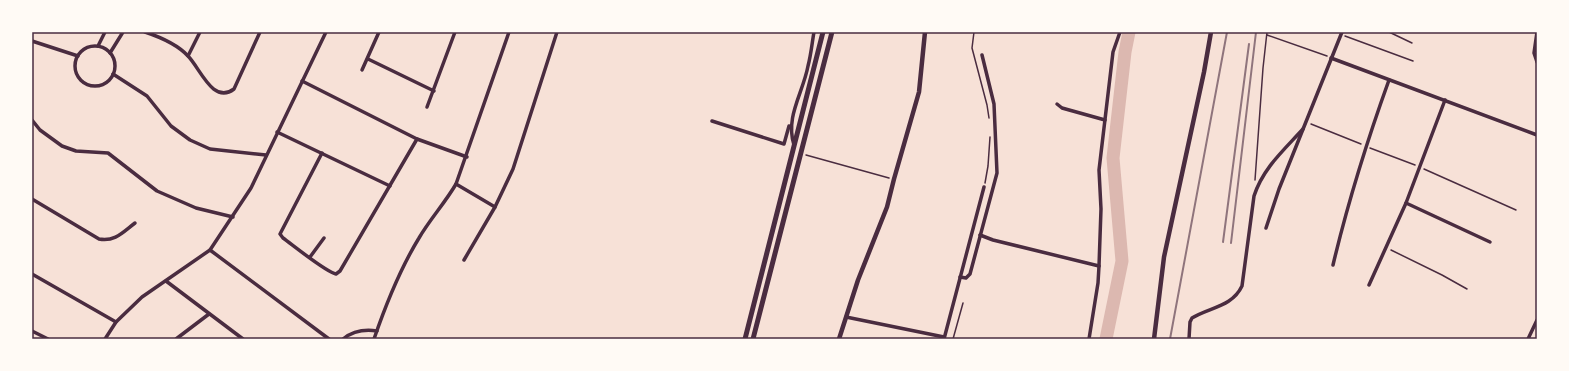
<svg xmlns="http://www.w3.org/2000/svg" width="1569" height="371" font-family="'PT Sans',sans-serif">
<rect width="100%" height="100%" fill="#f7e1d7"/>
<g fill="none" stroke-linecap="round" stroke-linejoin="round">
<!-- river -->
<polyline stroke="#dcb8b0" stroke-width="13" points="1106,339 1122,261 1113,158 1125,52 1129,32"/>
<!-- path -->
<g stroke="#4a2c40" stroke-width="1.5">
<polyline points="974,32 972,48 987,105 989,118"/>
<polyline points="1389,32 1412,43"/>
<polyline points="1267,35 1327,56"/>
<polyline points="1345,36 1413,61"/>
<polyline points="1311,124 1361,144"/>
<polyline points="1370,148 1415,165"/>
<polyline points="806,155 889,178"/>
<polyline points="1424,169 1516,210"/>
<polyline points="1255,180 1263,68 1267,32"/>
<polyline points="985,183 988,166 990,137"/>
<polyline points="1391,250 1442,275 1467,289"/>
</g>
<!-- service -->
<polyline stroke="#4a2c40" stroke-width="1.5" points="953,339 963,303"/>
<!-- minor -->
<g stroke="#4a2c40" stroke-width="3.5">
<path d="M145 32C160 37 177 44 188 56 200 68 213 105 234 89L260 32"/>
<polyline points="1537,32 1534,53 1537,62"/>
<polyline points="32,41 78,56"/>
<polyline points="98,46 105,32"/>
<circle cx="95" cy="66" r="20"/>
<polyline points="110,53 123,32"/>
<polyline points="188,56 200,32"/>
<polyline points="1331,58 1537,135"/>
<polyline points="368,59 434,91"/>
<polyline points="362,70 379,32"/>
<polyline points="113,74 147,96 171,126 190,140 210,149 266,155"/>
<polyline points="302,81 417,139 467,157"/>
<polyline points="1057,104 1062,108 1105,120"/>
<polyline points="427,107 455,32"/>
<polyline points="32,120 40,130 62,146 76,151 108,153 157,191 196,208 233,217"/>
<polyline points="712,121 784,144 789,126"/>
<polyline points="277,132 390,186"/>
<path d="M794 145C785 117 803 93 808 66 811 55 812 43 814 32"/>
<path d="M322 153 280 234 283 238C294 246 326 272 336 274L340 271 417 139"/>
<polyline points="456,184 495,207"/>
<path d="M32 199 99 239C115 242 123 232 135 223"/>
<polyline points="1406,203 1490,242"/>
<polyline points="1266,228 1279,189 1342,32"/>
<polyline points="980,235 993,240 1099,266"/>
<polyline points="210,250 329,339"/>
<polyline points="310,257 324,238"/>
<polyline points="464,260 495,207 513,169 557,32"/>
<path d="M1333 265C1348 202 1367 141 1389 80"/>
<polyline points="32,274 116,322"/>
<polyline points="960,277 966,278 970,274 997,173 994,104 982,55"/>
<polyline points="166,281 243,339"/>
<polyline points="1369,285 1406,203 1445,100"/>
<polyline points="846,317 944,337"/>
<polyline points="32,331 48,339"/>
<polyline points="105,339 116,322 142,297 210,250 251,188 326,32"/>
<polyline points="176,339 209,314"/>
<path d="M343 339C353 331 364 329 377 331"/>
<path d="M374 339C386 304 400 269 419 238 430 219 445 203 456 184L509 32"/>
<polyline points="944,339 984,187"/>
<polyline points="1089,339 1098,283 1099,266 1101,209 1099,170 1113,52 1120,32"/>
<path d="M1189 339 1190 322 1192 318C1210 307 1232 307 1242 286L1254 196C1263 168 1284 150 1303 129"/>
<polyline points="1528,339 1537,320"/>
</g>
<!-- tertiary -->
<g stroke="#4a2c40" stroke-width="4.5">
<polyline points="839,339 858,280 887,207 894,179 919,92 925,32"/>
<polyline points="1154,339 1164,257 1204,72 1211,32"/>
</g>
<!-- secondary -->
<g stroke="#4a2c40" stroke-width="5">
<polyline points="745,339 823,32"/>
<polyline points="753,339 832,32"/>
</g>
<!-- rail -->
<g stroke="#8f747c" stroke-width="2">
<polyline points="1223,242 1249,44"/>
<polyline points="1231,243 1256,32"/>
<polyline points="1170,339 1227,32"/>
</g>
</g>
<!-- border -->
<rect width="1569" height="371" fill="none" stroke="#fffaf5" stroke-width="66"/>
<rect x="33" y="33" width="1503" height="305" fill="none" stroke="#4a2c40" stroke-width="1.5"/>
</svg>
